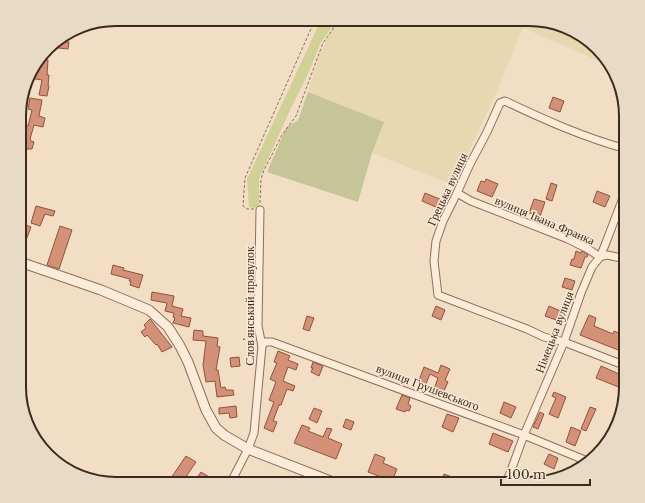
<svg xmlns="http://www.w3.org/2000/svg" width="645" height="503" font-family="'Libre Baskerville',serif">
<rect width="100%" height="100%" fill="#f2dec5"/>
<!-- farmland -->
<polygon fill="#e8d8b1" points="535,19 566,26 593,43 610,66 523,28 496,93 454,185 372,153 383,122 308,92 320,54 335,21"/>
<!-- green -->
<polygon fill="#d1d097" points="332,21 331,28 320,44 308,74 291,108 259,179 259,206 255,208 249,207 247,179 320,22"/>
<!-- cemetery -->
<polygon fill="#c6c597" points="308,92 384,122 372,153 358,202 267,172 286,128 298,120"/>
<!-- building -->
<g fill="#d39177" stroke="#90523d">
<polygon points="56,41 69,42 68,49 49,47"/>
<polygon points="39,59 48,60 47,75 49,75 48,86 49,86 47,96 39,95 42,80 30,78 31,72 35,73 36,63"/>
<polygon points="553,97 564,101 560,112 549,108"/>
<polygon points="30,98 42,100 39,116 45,118 43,127 34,125 30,139 31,141 34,142 32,149 27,149 21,169 20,169 20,138 21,134 20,133 22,125 28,126 32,110 28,109"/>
<polygon points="486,179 498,184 492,197 477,191 481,181 485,182"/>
<polygon points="551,183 557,185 552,201 546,199"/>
<polygon points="597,191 610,196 605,207 593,202"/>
<polygon points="425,193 442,200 438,208 422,201"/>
<polygon points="534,199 545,202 540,216 529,213"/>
<polygon points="36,206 55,211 53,216 45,214 40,226 31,223"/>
<polygon points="20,223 31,227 20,256"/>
<polygon points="60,226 72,230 59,269 47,265"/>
<polygon points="576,251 581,253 582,251 588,255 587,257 585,257 581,268 570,265 572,259 574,259"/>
<polygon points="113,265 124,268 123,270 143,275 139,288 130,285 131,281 129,281 130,279 111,274"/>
<polygon points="565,278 575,281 572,290 562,287"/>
<polygon points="152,292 174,296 172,306 183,309 181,316 191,318 189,327 173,323 175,318 173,317 174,313 165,311 167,303 151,300"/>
<polygon points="436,306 445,310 441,320 432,316"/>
<polygon points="549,306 563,312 559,321 545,316"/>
<polygon points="589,315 596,318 594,326 613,334 614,331 626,336 626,353 580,335"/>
<polygon points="307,316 314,318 309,331 303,329"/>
<polygon points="150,319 172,347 162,352 157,344 156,345 147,335 145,337 141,332 146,328 144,325"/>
<polygon points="194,330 203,331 203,336 218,338 217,346 220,347 216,370 218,370 221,388 225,387 226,390 233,390 234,395 217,397 215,381 206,382 203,365 206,341 193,340"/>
<polygon points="278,351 290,356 288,360 298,364 296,370 288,367 283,381 295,386 293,391 287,389 281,405 279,405 273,421 277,422 273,432 264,428 274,402 269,400 276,382 270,379 277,363 274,362"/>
<polygon points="239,357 240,366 231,367 230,358"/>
<polygon points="313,362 323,366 319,376 311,372 313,368 311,368"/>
<polygon points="441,365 450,369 445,380 448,382 443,393 434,389 438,378 430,374 425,386 418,383 424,367 438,373"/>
<polygon points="601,366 626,377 621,388 596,378"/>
<polygon points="554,392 566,397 558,418 549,414 556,398 552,396"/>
<polygon points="402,395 410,398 408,404 411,406 409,411 406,410 405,412 396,409"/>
<polygon points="504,402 516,407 511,418 500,413"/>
<polygon points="236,406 237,417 230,418 229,413 219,414 219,408"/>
<polygon points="590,407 596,409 586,431 581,429"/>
<polygon points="314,408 322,411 317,423 309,419"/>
<polygon points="540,412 544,414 538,429 533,427"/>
<polygon points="447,414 459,418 453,432 442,427"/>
<polygon points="346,419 354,422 351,430 343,427"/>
<polygon points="302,425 310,428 308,431 323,437 327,428 332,429 328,438 342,444 336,459 294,443"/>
<polygon points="571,427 581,431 575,446 566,442"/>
<polygon points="493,433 513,441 508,452 489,444"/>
<polygon points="375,454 385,458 383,463 397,469 392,481 368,472"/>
<polygon points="549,454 558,458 554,469 544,464"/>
<polygon points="186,456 196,462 181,484 173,484 169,481"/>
<polygon points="201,472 211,478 207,484 197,484 194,482"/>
<polygon points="444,474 452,477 449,484 440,484"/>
</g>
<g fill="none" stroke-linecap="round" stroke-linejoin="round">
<defs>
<g id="minor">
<polyline points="457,193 471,201 568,239 588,249 600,257 607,255 626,259"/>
<polyline points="262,346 265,342 272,342 524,435 587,461"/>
<path d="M626 366 564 342 544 337 527 329 438 295 434 261 436 241 443 221 457 193 470 164 487 132 500 103 505 101C545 120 583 137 626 149"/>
<polyline points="230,484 248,449 254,433 262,346 258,326 260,210"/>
<polyline points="506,484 524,435 564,342 581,293 592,267 600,257 605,245 626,190"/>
</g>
<polyline id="tertiary" points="20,262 101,290 149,310 168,327 180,346 188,362 206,410 216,428 224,435 248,449 338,484"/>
</defs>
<!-- minor casing -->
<use href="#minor" stroke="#8e6e59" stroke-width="9"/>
<!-- tertiary casing -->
<use href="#tertiary" stroke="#8e6e59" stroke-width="11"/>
<!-- path -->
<g stroke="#8e6e59" stroke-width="1" stroke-dasharray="3 2" stroke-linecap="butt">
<polyline points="260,203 261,179 264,170 282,135 296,116 323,43 333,29 335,21"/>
<polyline points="254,209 247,209 243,206 245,178 314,22"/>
</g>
<!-- minor -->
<use href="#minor" stroke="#fbecd9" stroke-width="7"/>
<!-- tertiary -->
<use href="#tertiary" stroke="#fbecd9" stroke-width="9"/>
</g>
<g text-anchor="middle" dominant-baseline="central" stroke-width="3" stroke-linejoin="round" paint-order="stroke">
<!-- street labels -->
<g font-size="12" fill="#3d291e" stroke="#f8e9d5">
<text transform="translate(447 189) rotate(-65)">Грецька вулиця</text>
<text transform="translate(545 220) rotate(23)">вулиця Івана Франка</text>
<text transform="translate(249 306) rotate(-90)">Словʼянський провулок</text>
<text transform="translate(554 332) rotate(-69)">Німецька вулиця</text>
<text transform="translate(428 387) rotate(21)">вулиця Грушевського</text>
</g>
</g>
<!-- crop -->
<path d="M0 0H645V503H0ZM116 26H529A90 90 0 0 1 619 116V387A90 90 0 0 1 529 477H116A90 90 0 0 1 26 387V116A90 90 0 0 1 116 26Z" fill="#e9dac6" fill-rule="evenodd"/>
<path fill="none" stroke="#3d291e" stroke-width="2" d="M116 26H529A90 90 0 0 1 619 116V387A90 90 0 0 1 529 477H116A90 90 0 0 1 26 387V116A90 90 0 0 1 116 26Z"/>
<!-- scale -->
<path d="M501 479v6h89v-6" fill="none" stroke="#3d291e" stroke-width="2"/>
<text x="507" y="479" font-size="12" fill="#3d291e" stroke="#f8e9d5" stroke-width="3" paint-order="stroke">100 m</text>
</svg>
